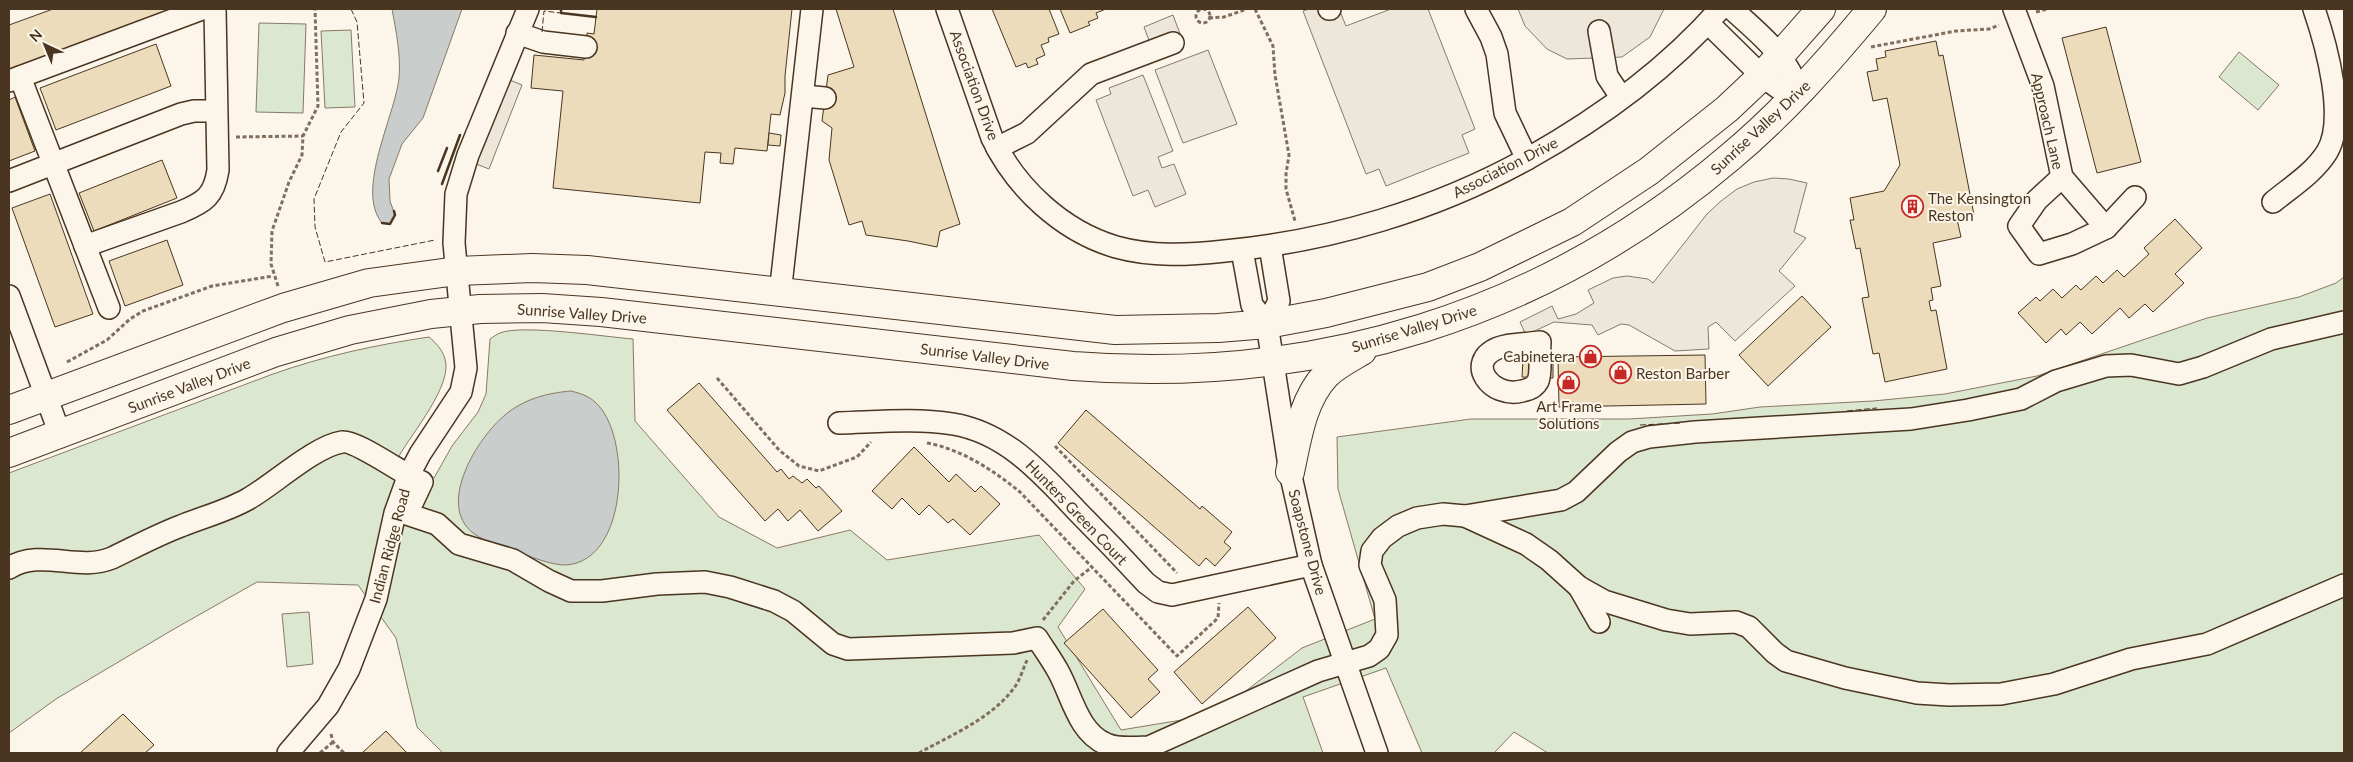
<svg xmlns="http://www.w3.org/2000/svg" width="2353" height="762" font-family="Lato,sans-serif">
<rect width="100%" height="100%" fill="#fbf6e9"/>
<!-- green -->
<g fill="#dce7d0" stroke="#887966">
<polygon points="259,23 306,24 303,113 256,112"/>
<polygon points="351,30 355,107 325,108 321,31"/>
<polygon points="2239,52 2279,85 2258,110 2219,77"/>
<path d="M2344 277V753H1548L1514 732 1494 753H1422L1386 668 1303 697 1323 753H443L417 727 396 638 358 585 257 582 174 629 56 699 9 733V473L273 374C324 356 375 345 429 337 436 343 442 349 445 359 453 385 412 433 399 456L434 478 452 446 478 412 486 394 490 339C493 337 497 334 500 333 521 324 607 337 633 339L635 421 719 517 777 548 850 530 887 560 1039 535 1085 589 1058 627 1121 730 1200 717 1234 700 1302 648 1375 619 1338 489 1337 437 1471 419H1629L1712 414 1760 407 1873 401 1945 394 2037 376 2207 318 2299 297 2336 283Z"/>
<polygon points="309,612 313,664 287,667 282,614"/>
</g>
<!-- parking -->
<g fill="#ede7d9" stroke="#887966">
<polygon points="1309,9 1339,9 1346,26 1391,9 1428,9 1475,129 1462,135 1469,153 1386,186 1379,169 1366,174 1303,11"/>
<polygon points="1518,9 1664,9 1650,37 1622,57 1567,59 1547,49 1525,26"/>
<polygon points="1173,15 1182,39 1153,51 1144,27"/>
<polygon points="1208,50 1237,124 1183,143 1155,70"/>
<polygon points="1143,75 1173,151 1158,157 1162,168 1174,164 1186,194 1155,207 1148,190 1133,196 1096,100 1111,94 1109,88"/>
<polygon points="500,76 522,85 489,169 466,160"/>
<polygon points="1773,178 1789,179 1807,183 1794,232 1806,238 1779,271 1795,286 1735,341 1716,322 1708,327 1709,349 1675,351 1629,325 1621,324 1598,335 1592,325 1554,322 1526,335 1520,322 1552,306 1558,319 1576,314 1594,303 1588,290 1613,278 1627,276 1648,279 1653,283 1707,214 1721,201 1737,189 1754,182"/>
</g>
<!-- water -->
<g fill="#c9cecd" stroke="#887966">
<path d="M392 9H462L423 118 402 144 389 179 390 201 395 215 390 224 382 223C355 190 395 116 399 78 401 55 396 31 392 9Z"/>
<path d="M571 391C579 393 589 396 595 402 632 434 629 561 566 565 552 565 538 559 525 555 508 549 488 544 473 533 436 504 478 437 505 415 524 399 547 393 571 391Z"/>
</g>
<!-- building -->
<g fill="#ecdcbc" stroke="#4a3520">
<polygon points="53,9 171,9 9,70 9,25"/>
<polygon points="597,9 792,9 785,76 785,93 780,115 771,114 767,151 735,148 733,164 720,163 721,153 705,152 700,203 553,188 563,91 531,88 534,55 584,60 587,33 594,34"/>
<polygon points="836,9 893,9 960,224 940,231 937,247 908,241 866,235 862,221 849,225 829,160 832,128 822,121 828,75 854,67"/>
<polygon points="992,9 1049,9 1059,34 1048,38 1049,42 1041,45 1045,55 1036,59 1038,64 1028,68 1026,63 1016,67"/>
<polygon points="1060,9 1106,9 1096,13 1098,18 1088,22 1090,25 1070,33"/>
<polygon points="2106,27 2141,162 2097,173 2062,38"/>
<polygon points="1936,41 1939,56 1943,55 1974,215 1957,219 1961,237 1933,243 1941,286 1931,288 1933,300 1929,301 1931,311 1936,310 1947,369 1885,382 1879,353 1873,354 1862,298 1869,297 1860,248 1856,249 1850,220 1854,220 1850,198 1884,191 1900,165 1887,98 1873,101 1867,72 1878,70 1876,59 1886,57 1885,51"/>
<polygon points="156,44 171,86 56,130 40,88"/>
<polygon points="15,97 35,151 9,161 9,100"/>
<polygon points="769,133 781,135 780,146 768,145"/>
<polygon points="162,160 177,198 94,231 79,193"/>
<polygon points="50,194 93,314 55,327 12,208"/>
<polygon points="2175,219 2202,248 2175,274 2184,283 2153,312 2145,304 2129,318 2120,308 2092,334 2080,322 2066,335 2061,329 2046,343 2018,313 2036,297 2040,301 2053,289 2062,298 2076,285 2081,290 2096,276 2103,283 2117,270 2124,277 2149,254 2144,248"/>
<polygon points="167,240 183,285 125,306 109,261"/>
<polygon points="1802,296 1831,327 1768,386 1739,355"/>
<polygon points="1705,355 1706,404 1559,407 1558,357"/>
<polygon points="1523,359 1553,360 1553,378 1522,377"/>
<polygon points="699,383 777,472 781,469 789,479 793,476 802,483 807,479 816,488 819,486 842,511 818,531 800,510 788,521 778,509 765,521 667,410"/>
<polygon points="1086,410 1200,509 1202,506 1232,532 1224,542 1231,548 1215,566 1206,558 1199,566 1058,443"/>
<polygon points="914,447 949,482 956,474 975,492 981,486 1000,504 970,535 953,519 948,523 929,505 919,515 902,498 892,509 872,491"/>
<polygon points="1248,607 1276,638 1202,704 1174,672"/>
<polygon points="1103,609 1158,670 1148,679 1160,692 1131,718 1064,643"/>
<polygon points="123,714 154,745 145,753 80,753"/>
<polygon points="386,731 407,753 362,753"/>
</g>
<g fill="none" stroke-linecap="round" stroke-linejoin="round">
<defs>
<g id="minor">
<path d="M947 9 992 138C1016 188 1062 231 1116 247 1152 257 1188 255 1225 251 1330 241 1435 210 1527 159 1597 120 1667 69 1720 9"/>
<polyline points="1329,9 1330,9"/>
<polyline points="1476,9 1491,37 1497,54 1505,113 1527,159"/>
<polyline points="2014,9 2043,86 2062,177 2106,228"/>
<path d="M1708 23 1762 76 1780 89 1798 92C1789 56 1758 33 1732 9"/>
<polyline points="1599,31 1607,76 1621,97"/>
<polyline points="517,33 543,42 586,47"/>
<polyline points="20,77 109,308"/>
<polyline points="9,81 202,9"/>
<polyline points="803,96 825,98"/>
<polyline points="997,148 1027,133 1091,74 1173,43"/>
<polyline points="2062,177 2037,200 2019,226 2039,254 2072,244 2106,228 2135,197"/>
<polyline points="9,181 181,114 194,111 216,111"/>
<path d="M2273 202C2291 187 2314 173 2327 152 2347 119 2326 44 2314 9"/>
<path d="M85 246 181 212C205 202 214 196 218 170L215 9"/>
<polyline points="1242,250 1252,305 1267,324 1290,472 1311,565 1377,753"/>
<polyline points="780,294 812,9"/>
<polyline points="9,296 60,434"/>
<polyline points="1267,324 1279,301 1270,246"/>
<path d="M1540 342C1539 353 1542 371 1538 381 1535 387 1528 390 1522 391 1491 399 1464 362 1498 348 1510 343 1527 344 1540 342Z"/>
<path d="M839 423C876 422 915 418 953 424 1007 433 1042 474 1078 512 1101 535 1124 559 1146 583L1158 592 1172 595 1311 565"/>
<polyline points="1465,516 1526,544 1549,560 1579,587 1604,601 1666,620 1690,624 1736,622 1749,627 1775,653 1786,661 1845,678 1917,693 1949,695 2001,694 2054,684 2131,659 2207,644 2344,585"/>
<path d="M9 568C41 548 78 572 112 558 135 547 157 535 181 526 203 517 227 511 248 499 273 485 315 446 342 442 356 440 404 475 422 482L407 514 437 524 459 544 513 560 549 581 571 591H602L657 584 705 582 730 587 774 601 793 611 833 644 848 649 1013 643 1037 638C1044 649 1052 660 1058 671 1072 696 1078 732 1106 744 1119 750 1135 747 1149 747L1318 671 1369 656 1379 649 1387 635 1386 617 1385 600 1370 565 1372 551 1382 538 1398 526 1417 518 1443 514 1465 516 1561 500 1576 492 1618 452 1632 442 1649 437 1695 432 1911 419 1968 410 2021 399 2056 381 2106 366 2131 365 2179 374 2203 367 2271 339 2344 322"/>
<polyline points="1579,587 1599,622"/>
<polyline points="288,753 328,706 349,669 376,599 395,513 408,477 420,454 461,392 466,368 454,243 456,194 468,155 528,9"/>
</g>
<g id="major">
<polyline points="9,410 283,308 369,283 457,271 532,268 587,270 1115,330 1218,328 1267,324 1326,313 1428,287 1480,267 1572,222 1649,171 1727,109 1762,76 1821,9"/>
<path d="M9 453 276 352 350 330 431 314 480 309 542 308 601 312 1073 366C1315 385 1543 316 1729 158 1782 114 1828 62 1872 9"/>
<path d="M1290 472C1297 440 1302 400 1326 375 1336 365 1350 358 1362 351"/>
</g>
</defs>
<!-- minor casing -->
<use href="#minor" stroke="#4a3520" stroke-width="24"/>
<!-- major casing -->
<use href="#major" stroke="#4a3520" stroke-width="30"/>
<!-- path -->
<g stroke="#7f6f5c" stroke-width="3" stroke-dasharray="4 2.5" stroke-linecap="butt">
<polyline points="1255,9 1273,46 1275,75 1289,155 1286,174 1286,189 1295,221"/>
<circle cx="1203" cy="16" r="7"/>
<polyline points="2036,12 2047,9"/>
<polyline points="1209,18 1224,17 1247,9"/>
<polyline points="1871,47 1956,31 1989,29 1999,25"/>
<polyline points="236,137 303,136"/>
<polyline points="278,286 271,264 272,231 289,182 302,155 303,136 318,106 315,9"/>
<polyline points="67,362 107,340 130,319 143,311 212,286 273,276"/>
<polyline points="717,378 779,450 799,466 819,471 857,457 871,442"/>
<path d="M927 443C961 449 993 470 1020 492L1177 656 1218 618 1219 603"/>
<polyline points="1055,446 1177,573"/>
<polyline points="1043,620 1074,581 1092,567"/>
<polyline points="331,734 333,742 344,753"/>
<polyline points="320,753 333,742"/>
<path d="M919 753C951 735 991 719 1014 688 1020 680 1023 669 1027 660"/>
</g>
<!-- minor -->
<use href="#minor" stroke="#fbf6e9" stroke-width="21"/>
<!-- major -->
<use href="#major" stroke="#fbf6e9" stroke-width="28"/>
<!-- fence -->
<g stroke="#4a3520" stroke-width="1" stroke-dasharray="6 2.5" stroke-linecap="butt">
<polyline points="351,9 357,22 364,103 341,132 314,199 315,227 325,262 435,240"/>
<polyline points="542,32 544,11 561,13"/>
<polyline points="1847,411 1877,408"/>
<polyline points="1640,425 1682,423"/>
</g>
<!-- wall -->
<g stroke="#4a3520" stroke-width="2.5">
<polyline points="561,9 561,13 596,17"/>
<polyline points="438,171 447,148"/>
<polyline points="442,184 460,135"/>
<polyline points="382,223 390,224 395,215 394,211"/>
</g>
</g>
<!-- icons -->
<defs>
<symbol id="building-ring" viewBox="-11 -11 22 22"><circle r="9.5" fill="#fbf6e9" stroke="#c62828" stroke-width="1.5"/><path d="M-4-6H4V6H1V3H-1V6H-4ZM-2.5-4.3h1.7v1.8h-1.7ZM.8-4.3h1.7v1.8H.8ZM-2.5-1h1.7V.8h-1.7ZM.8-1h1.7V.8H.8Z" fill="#c62828"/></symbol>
<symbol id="shop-ring" viewBox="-11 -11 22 22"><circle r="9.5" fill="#fbf6e9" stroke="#c62828" stroke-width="1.5"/><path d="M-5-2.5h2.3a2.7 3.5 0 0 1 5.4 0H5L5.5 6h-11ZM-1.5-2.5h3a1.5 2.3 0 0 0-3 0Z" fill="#c62828"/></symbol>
</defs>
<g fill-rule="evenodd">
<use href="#building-ring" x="1900" y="194" width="25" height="25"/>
<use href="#shop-ring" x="1578" y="344" width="25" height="25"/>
<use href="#shop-ring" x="1608" y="360" width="25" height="25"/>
<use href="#shop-ring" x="1556" y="370" width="25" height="25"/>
</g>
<g text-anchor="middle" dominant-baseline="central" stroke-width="4" stroke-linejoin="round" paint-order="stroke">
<!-- street labels -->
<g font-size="15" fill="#4a3520" stroke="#fbf6e9">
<text transform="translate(975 85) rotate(70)">Association Drive</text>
<text transform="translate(2048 121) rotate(77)">Approach Lane</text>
<text transform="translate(1760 127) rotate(-43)">Sunrise Valley Drive</text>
<text transform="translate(1505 167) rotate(-27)">Association Drive</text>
<text transform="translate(582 313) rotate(4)">Sunrise Valley Drive</text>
<text transform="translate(1414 328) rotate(-17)">Sunrise Valley Drive</text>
<text transform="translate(985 356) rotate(7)">Sunrise Valley Drive</text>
<text transform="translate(189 385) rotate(-21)">Sunrise Valley Drive</text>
<text transform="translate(1077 512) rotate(46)">Hunters Green Court</text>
<text transform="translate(1308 542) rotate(75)">Soapstone Drive</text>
<text transform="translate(389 546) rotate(-75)">Indian Ridge Road</text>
</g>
<!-- poi labels -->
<g font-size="15" fill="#4a3520" stroke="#fbf6e9" text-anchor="start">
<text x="1928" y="198">The Kensington<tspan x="1928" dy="17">Reston</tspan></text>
<text x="1575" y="356" text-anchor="end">Cabinetera</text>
<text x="1636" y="373">Reston Barber</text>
<text x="1569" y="406" text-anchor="middle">Art Frame<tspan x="1569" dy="17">Solutions</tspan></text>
</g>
</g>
<!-- border -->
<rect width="2353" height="762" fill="none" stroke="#4a3520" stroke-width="20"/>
<!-- north arrow -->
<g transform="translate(45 45) rotate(316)" stroke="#fbf6e9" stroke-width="4" paint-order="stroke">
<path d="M0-4L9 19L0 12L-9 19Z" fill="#4a3520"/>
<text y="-8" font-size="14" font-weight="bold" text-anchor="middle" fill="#4a3520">N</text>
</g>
</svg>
